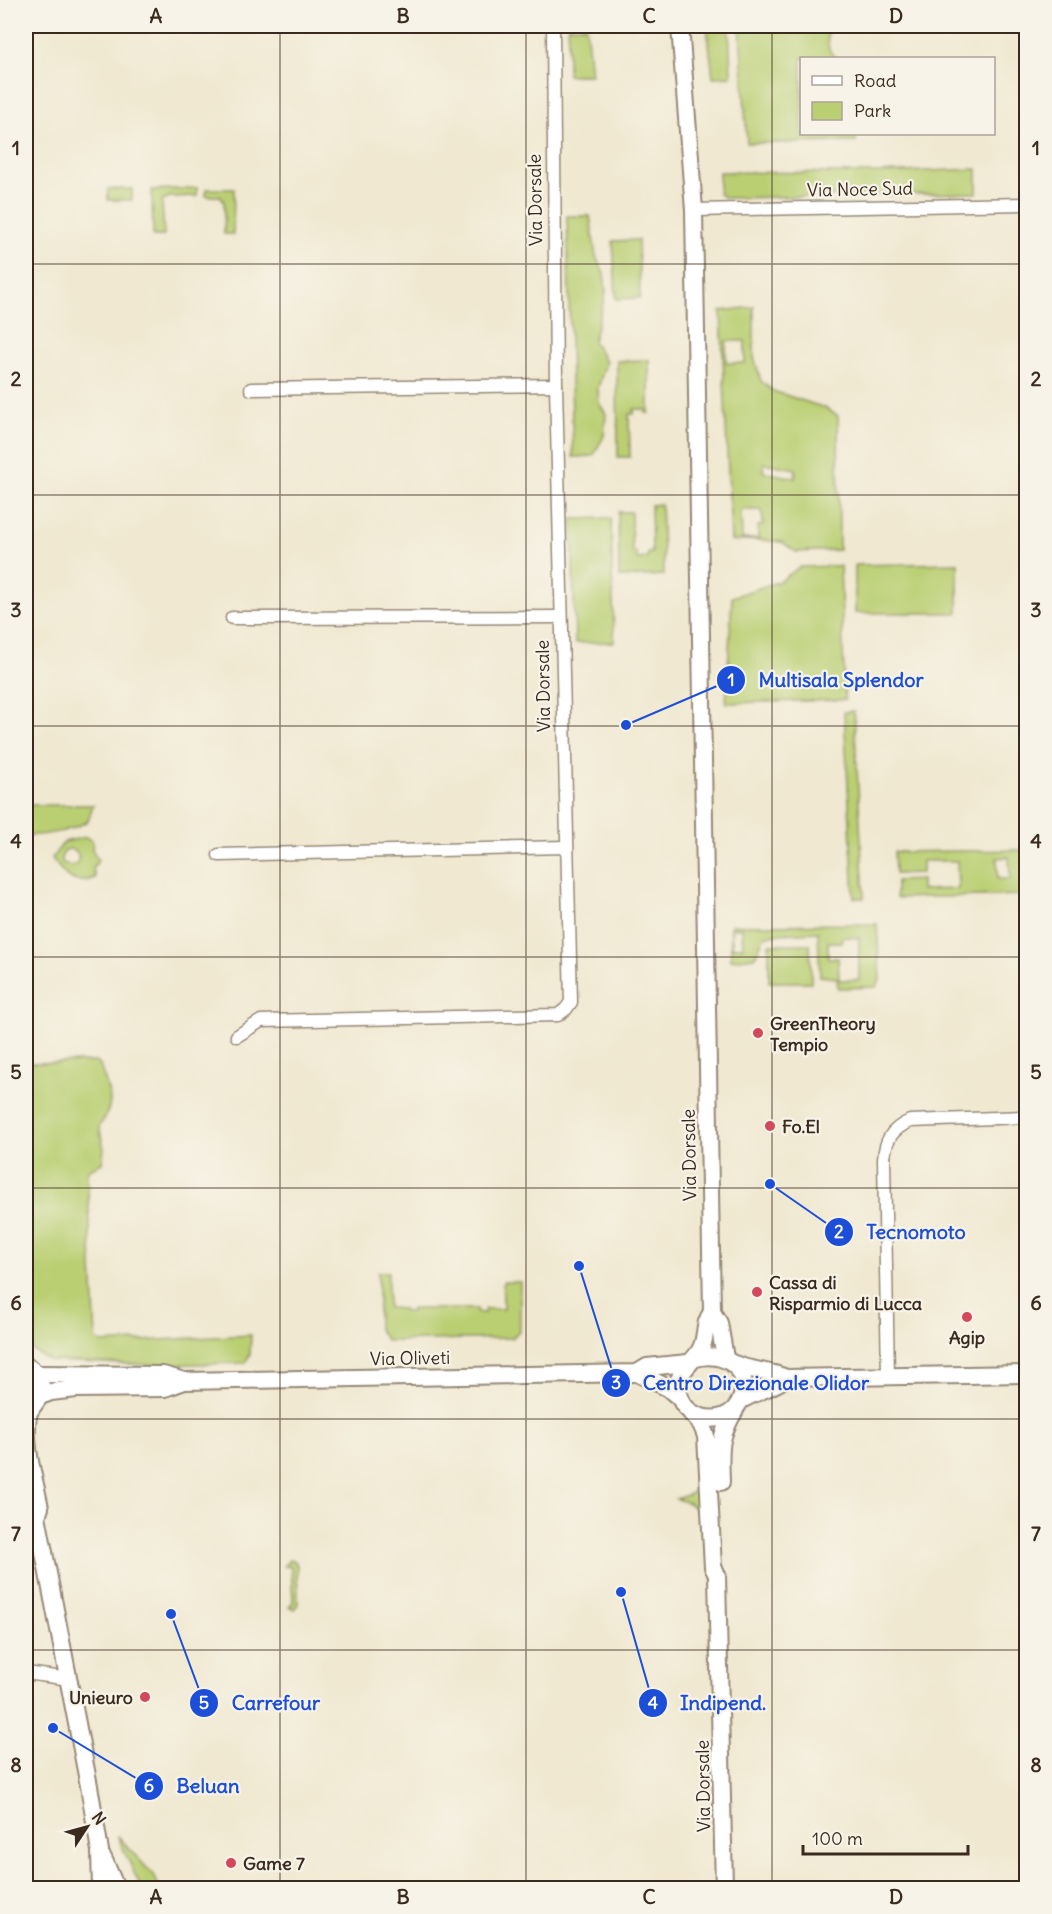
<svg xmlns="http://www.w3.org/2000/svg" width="1052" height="1914" font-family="Delius,sans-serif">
<rect width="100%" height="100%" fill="#f7f3e8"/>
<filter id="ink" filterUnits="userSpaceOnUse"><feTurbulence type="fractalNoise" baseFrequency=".0167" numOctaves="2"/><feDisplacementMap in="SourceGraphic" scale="12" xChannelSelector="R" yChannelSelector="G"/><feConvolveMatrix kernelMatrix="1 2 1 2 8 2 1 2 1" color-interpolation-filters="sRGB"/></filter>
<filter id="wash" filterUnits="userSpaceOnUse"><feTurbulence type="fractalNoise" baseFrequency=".008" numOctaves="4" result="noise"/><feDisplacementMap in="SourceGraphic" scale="24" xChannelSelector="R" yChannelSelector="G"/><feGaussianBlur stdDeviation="1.35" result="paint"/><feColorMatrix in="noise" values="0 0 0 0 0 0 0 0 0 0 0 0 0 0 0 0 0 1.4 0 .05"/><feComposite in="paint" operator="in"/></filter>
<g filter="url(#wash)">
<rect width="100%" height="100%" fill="#f0e8d0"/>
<!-- green -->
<g fill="#bacf72" stroke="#7a7c48" stroke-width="1.5" fill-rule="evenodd">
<polygon points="568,26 586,26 591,75 568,75"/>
<polygon points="707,26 729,26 731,76 713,77"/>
<path d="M805 26H828C827 37 826 51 836 58H802V134H856V142L747 143 740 29Z"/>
<polygon points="977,169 977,193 732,198 724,198 719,193 719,172 875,173"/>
<polygon points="197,188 197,196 169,197 162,201 164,236 153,236 152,190"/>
<rect x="108" y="189" width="24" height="11"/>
<polygon points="206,189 234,189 233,234 224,234 224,202 220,196 206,196"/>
<polygon points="567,216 590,216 596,257 604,273 606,292 593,341 606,362 598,388 599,403 606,414 604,436 593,456 573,457"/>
<polygon points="638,240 640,298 616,299 613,241"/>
<path d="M754 307V357L761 381 773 391 825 408 838 416 839 550 796 552 782 542 761 540 731 541 721 311ZM745 341V363H726V341ZM764 463 796 469 795 478 763 472ZM741 510H762L763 525 758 526V539H742Z"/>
<polygon points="649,360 649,413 646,413 645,409 634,409 634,414 629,414 630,457 618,457 617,361"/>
<polygon points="661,504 664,575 619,577 618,512 631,512 632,552 636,552 637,559 648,558 648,553 652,553 651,505"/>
<polygon points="611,518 614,642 575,643 572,519"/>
<polygon points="958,563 958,613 855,613 855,565"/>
<polygon points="840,566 845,700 726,703 732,597 780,581 800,567"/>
<polygon points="854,711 864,898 854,898 844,712"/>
<path d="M26 805H93L88 821C70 831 46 836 26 835Z"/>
<path d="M86 837 93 842 92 849 98 860 93 868 95 878C71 887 64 875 52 858L64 842ZM70 849 76 851 79 856 77 864 71 866 63 863 61 858 65 850Z"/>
<path d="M1026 850V895L896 898V881L921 880V890L958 889 957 861H922V873L895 874 894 852ZM1009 857 1010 879H998L997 858Z"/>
<path d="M877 924 880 980 876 987 838 988 837 978 820 976 818 932 776 934 764 937 755 957 731 960V925ZM731 928H742L743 947H732ZM842 937 859 938V980H839L838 958H828V942H841Z"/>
<polygon points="769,944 810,944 811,982 769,982"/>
<path d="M95 1062 100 1065C108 1093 118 1101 99 1126L104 1149 102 1163 89 1169 87 1173 96 1339 102 1343 251 1335 250 1354 245 1363 151 1365 50 1361 32 1350 26 1324V1063Z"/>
<polygon points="378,1272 388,1272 388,1308 403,1309 404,1312 411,1312 411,1309 477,1309 477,1313 484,1313 485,1309 503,1309 503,1282 520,1282 520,1330 512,1338 387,1341 378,1329"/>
<polygon points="703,1482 705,1517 689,1503 676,1499 690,1494"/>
<polygon points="289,1560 295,1561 297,1566 298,1602 297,1606 294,1609 289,1606 293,1602 291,1567 284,1566"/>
<polygon points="117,1835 155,1877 158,1884 157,1888 141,1888"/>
</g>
</g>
<g filter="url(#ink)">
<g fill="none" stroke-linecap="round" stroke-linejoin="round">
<defs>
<g id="street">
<polyline points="694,210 1026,204"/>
<polyline points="251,389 556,385"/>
<polyline points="232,618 561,617"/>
<polyline points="219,855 566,847"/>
<polyline points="237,1036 261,1021 558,1015 566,1009 571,1002 556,385 553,26"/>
<path d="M888 1376 884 1159C885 1140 892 1129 910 1121L1026 1117"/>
<polyline points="26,1673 70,1679"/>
</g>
<g id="secondary">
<polyline points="680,26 694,210 712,1312 719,1323 725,1358"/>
<path d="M696 1358C723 1350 753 1369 741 1399 726 1435 670 1417 679 1380 683 1365 697 1360 702 1346 707 1333 703 1325 712 1312"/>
<path d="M734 1364C751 1371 770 1371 786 1378L1026 1374"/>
<path d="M26 1366C34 1370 40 1377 41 1387 42 1400 30 1405 28 1416 23 1446 35 1480 40 1508L37 1516 89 1786 100 1851 101 1888"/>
<polyline points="637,1373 668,1388 681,1399"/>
<polyline points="36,1374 163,1375 184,1381 637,1373 647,1367 688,1363"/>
<polyline points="40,1396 51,1392 76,1389 165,1388 184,1381"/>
<path d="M741 1400C756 1392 773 1387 786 1378"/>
<polyline points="691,1413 701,1424 706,1436 713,1567 717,1575 724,1888"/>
<path d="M721 1482C720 1450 718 1438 735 1410"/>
<polyline points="103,1858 116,1888"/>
</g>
</defs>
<!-- street casing -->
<use href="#street" stroke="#968977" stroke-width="15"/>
<!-- secondary casing -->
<use href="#secondary" stroke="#968977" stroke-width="20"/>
<!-- street -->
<use href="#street" stroke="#fff" stroke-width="12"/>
<!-- secondary -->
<use href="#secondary" stroke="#fff" stroke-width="16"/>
</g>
</g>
<!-- grid -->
<path fill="none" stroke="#3b2a1e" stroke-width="1.5" stroke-opacity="0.55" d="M280 26V1888M526 26V1888M772 26V1888M26 264H1026M26 495H1026M26 726H1026M26 957H1026M26 1188H1026M26 1419H1026M26 1650H1026"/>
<!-- markers -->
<g fill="#d1495b" stroke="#f7f3e8" stroke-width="2">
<circle cx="758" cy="1033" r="6"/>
<circle cx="770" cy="1126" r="6"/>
<circle cx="757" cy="1292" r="6"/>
<circle cx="967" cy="1317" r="6"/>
<circle cx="145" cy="1697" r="6"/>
<circle cx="231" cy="1863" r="6"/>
</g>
<g text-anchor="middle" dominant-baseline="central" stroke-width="4.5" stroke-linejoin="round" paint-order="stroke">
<!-- street labels -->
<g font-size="18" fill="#3b2a1e" stroke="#f7f3e8">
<text transform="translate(860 189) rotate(-1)">Via Noce Sud</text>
<text transform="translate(535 200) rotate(-91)">Via Dorsale</text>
<text transform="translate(543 686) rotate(-91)">Via Dorsale</text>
<text transform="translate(689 1155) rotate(-91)">Via Dorsale</text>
<text transform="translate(410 1358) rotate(-1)">Via Oliveti</text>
<text transform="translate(703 1786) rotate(-91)">Via Dorsale</text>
</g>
<!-- poi labels -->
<g font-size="18" font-weight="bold" fill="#3b2a1e" stroke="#f7f3e8" text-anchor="start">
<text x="770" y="1023">GreenTheory<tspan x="770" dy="21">Tempio</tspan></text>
<text x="782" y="1126">Fo.El</text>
<text x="769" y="1282">Cassa di<tspan x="769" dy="21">Risparmio di Lucca</tspan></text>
<text x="967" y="1337" text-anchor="middle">Agip</text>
<text x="133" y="1697" text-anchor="end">Unieuro</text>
<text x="243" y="1863">Game 7</text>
</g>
</g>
<!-- callouts -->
<path fill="none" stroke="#1d4ed8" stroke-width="2" d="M626 725L731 680M770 1184L839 1232M579 1266L616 1383M621 1592L653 1703M171 1614L204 1703M53 1728L149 1786"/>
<g fill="#1d4ed8" stroke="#f7f3e8" stroke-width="2">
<circle cx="626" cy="725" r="6"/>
<circle cx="770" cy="1184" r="6"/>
<circle cx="579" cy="1266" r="6"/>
<circle cx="621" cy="1592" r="6"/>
<circle cx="171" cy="1614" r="6"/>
<circle cx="53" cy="1728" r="6"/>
<circle cx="731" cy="680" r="15"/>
<circle cx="839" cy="1232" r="15"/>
<circle cx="616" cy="1383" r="15"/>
<circle cx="653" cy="1703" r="15"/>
<circle cx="204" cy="1703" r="15"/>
<circle cx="149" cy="1786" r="15"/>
</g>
<g font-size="18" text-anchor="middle" font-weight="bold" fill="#fff">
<text x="731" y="686">1</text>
<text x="839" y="1238">2</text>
<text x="616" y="1389">3</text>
<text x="653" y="1709">4</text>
<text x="204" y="1709">5</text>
<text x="149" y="1792">6</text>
</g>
<g font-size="20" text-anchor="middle" font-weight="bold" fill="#1d4ed8" stroke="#f7f3e8" stroke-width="4.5" stroke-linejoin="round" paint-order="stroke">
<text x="841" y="687">Multisala Splendor</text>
<text x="916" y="1239">Tecnomoto</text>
<text x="756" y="1390">Centro Direzionale Olidor</text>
<text x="723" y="1710">Indipend.</text>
<text x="276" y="1710">Carrefour</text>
<text x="208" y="1793">Beluan</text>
</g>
<!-- margin -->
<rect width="1052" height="1914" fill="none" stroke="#f7f3e8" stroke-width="66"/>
<!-- legend -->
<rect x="800" y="57" width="195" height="78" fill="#f7f3e8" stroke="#aca397" stroke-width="1.5"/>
<rect x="812" y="76" width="30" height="9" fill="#ffffff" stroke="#aca397" stroke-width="1.5"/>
<text x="854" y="87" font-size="18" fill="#3b2a1e">Road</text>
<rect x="812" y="102" width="30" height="18" fill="#bacf72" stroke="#aca397" stroke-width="1.5"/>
<text x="854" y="117" font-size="18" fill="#3b2a1e">Park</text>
<!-- north arrow -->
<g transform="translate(87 1827) rotate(54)" stroke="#f7f3e8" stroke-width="4.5" paint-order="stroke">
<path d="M0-4.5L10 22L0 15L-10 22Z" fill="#3b2a1e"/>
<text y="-9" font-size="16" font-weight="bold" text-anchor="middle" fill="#3b2a1e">N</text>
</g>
<!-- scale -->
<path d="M803 1845v9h165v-9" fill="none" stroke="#3b2a1e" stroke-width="3"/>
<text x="812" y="1845" font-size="18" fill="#3b2a1e" stroke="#f7f3e8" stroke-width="4.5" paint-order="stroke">100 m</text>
<rect x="33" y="33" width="986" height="1848" fill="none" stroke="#3b2a1e" stroke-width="2"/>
<g font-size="20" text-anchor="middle" font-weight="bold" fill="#3b2a1e">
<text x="156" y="23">A</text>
<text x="403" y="23">B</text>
<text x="649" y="23">C</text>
<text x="896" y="23">D</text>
<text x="16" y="155">1</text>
<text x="1036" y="155">1</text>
<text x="16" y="386">2</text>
<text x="1036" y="386">2</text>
<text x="16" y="617">3</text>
<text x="1036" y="617">3</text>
<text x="16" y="848">4</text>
<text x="1036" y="848">4</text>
<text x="16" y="1079">5</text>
<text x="1036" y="1079">5</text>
<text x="16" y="1310">6</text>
<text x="1036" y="1310">6</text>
<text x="16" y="1541">7</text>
<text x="1036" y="1541">7</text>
<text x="16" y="1772">8</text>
<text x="1036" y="1772">8</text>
<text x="156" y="1904">A</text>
<text x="403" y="1904">B</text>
<text x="649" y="1904">C</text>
<text x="896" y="1904">D</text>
</g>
</svg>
